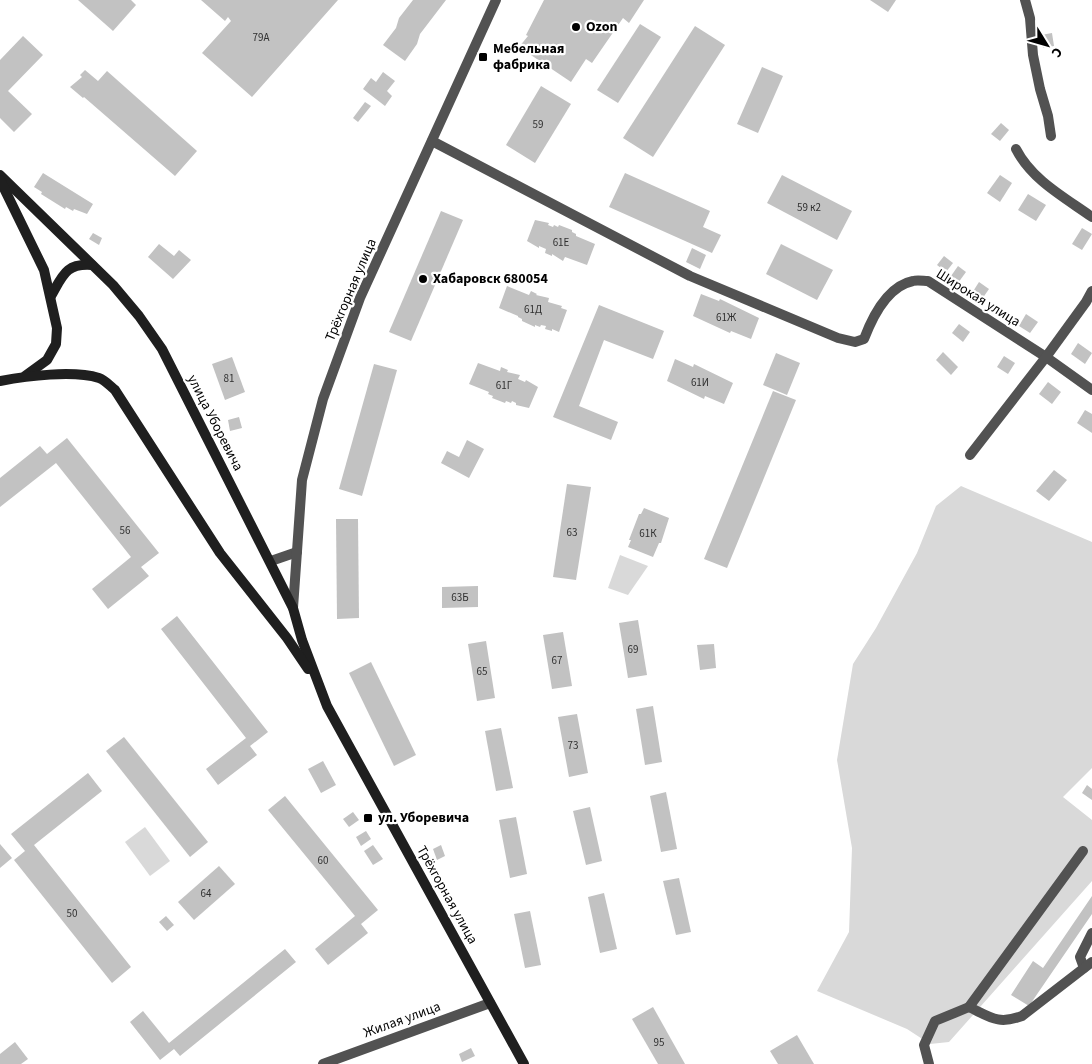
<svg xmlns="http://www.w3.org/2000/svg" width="1092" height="1064" font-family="'Source Sans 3',sans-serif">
<rect width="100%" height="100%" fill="#fff"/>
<!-- green -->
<g fill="#d9d9d9">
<polygon points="961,486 1092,542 1092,768 1063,797 1092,820 1092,881 949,1042 930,1044 907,1029 817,991 849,932 852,848 837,760 853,664 876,628 917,553 936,506"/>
<polygon points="620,555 648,566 628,595 608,588"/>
<polygon points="145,827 170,861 150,876 125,842"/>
</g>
<!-- building -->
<g fill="#c2c2c2">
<polygon points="78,0 131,0 136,5 113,31"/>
<polygon points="201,0 338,0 252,97 202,53 231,21 228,17 225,21"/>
<polygon points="413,0 446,0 420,34 417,44 405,61 383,45 396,28 399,18"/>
<polygon points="544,0 644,0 629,23 623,18 592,63 586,59 571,82 519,47 528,36 526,35"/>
<polygon points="870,0 896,0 888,12"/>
<polygon points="640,24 661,37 618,103 597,90"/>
<polygon points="695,26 725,45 653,157 623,138"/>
<polygon points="1052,33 1054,46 1043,48 1041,35"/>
<polygon points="23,36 43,55 8,91 32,114 14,132 0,118 0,60"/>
<polygon points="762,67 783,76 758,133 737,124"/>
<polygon points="85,70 98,81 107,71 197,151 175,176 84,97 83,98 70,87 82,77 80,75"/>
<polygon points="383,72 395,81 387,91 392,96 385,106 363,89 371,78 376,82"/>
<polygon points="541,86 571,104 535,163 506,145"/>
<polygon points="365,102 371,106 358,122 353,118"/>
<polygon points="1001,123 1009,130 1000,141 991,134"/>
<polygon points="43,173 93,204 87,214 74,209 73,211 66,207 65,209 41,194 42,192 34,187"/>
<polygon points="625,173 710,211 703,227 721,235 712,253 609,207"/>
<polygon points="782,175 852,211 837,240 767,203"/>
<polygon points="1000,175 1012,183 1000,202 987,193"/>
<polygon points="1028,194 1046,205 1036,221 1018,210"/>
<polygon points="441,211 463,220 411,341 389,332"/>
<polygon points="535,220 549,223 548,225 553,227 554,225 558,227 559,225 572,230 572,232 576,234 576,236 595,244 587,265 565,257 563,261 552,254 552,256 545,253 546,249 539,246 539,248 527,241"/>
<polygon points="1082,228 1092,234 1082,250 1072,244"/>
<polygon points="93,233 102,238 99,245 89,239"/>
<polygon points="159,244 174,256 179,250 191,260 173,279 148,257"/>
<polygon points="781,244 833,270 817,300 766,274"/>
<polygon points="692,248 706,255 700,269 686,262"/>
<polygon points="944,256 953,263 946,272 937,265"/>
<polygon points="958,266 966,272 958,283 951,276"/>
<polygon points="979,282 989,289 982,299 972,293"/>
<polygon points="507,286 529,295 531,291 537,294 536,295 549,298 548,302 562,306 561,308 567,310 559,332 552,329 552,331 545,329 546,326 541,325 540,327 535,325 535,327 522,321 522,319 518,317 518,316 499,308"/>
<polygon points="701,294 719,301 720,299 759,318 751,339 731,331 730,333 693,316"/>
<polygon points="599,305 664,331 653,359 604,340 579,406 618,422 611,440 553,417"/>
<polygon points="1026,314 1038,322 1030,333 1019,326"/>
<polygon points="959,324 970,332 963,342 952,333"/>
<polygon points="1078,343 1092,353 1085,364 1071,354"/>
<polygon points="943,352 958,367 951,375 936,360"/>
<polygon points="776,353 800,363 787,395 763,385"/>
<polygon points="1004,356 1015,363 1008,374 997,367"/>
<polygon points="232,357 245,392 225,400 212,364"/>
<polygon points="675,359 693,367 694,364 733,383 724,404 705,396 704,399 667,381"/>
<polygon points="478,363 500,371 501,367 508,370 507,372 520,375 518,379 525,382 526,380 538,387 529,408 516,405 516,403 512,401 511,403 506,401 505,403 492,398 493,396 488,394 489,392 469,384"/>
<polygon points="374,364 397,370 362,496 339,489"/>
<polygon points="1048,382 1061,392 1052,404 1039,394"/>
<polygon points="773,391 796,400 727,568 704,559"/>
<polygon points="1085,410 1092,414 1092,433 1077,423"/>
<polygon points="239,417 242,428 230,431 228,420"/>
<polygon points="67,438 159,553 141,567 149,576 108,609 92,589 131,557 56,463 0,507 0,478 40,446 47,454"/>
<polygon points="467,440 484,449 469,478 441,463 447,451 459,457"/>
<polygon points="1054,470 1067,480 1049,501 1036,491"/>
<polygon points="567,484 591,487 576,580 553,577"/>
<polygon points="644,508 669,518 661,543 659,543 653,557 628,547 631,540 629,540 639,514 641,514"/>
<polygon points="336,519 358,519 359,618 337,619"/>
<polygon points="478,586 478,607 442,608 442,587"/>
<polygon points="177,616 268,732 250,746 257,755 218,785 206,769 246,738 161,629"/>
<polygon points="638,620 647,675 628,678 619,623"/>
<polygon points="563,632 572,686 552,689 543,635"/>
<polygon points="486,641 495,698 477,701 468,644"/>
<polygon points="714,644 716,668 700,670 697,645"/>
<polygon points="371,662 416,755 394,766 349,673"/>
<polygon points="653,706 662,762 645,765 636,709"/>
<polygon points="577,714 588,773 569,777 558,717"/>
<polygon points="501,728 513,788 496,791 485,731"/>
<polygon points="124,737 208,842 190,857 106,751"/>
<polygon points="323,761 336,785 321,793 308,769"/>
<polygon points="88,773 102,791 34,845 131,967 112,983 14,860 25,851 11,834"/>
<polygon points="1087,785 1092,789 1092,800 1082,793"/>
<polygon points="666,792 677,849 661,852 650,796"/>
<polygon points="285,796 378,910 361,924 368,933 328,965 315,949 355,916 268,810"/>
<polygon points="590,807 602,861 586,865 573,811"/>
<polygon points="353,812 359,820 349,827 343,819"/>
<polygon points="516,817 527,874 510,878 499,820"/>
<polygon points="366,831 371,839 361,846 356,837"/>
<polygon points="0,844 12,858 0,868"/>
<polygon points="373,845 383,859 373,865 364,851"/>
<polygon points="441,845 445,856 437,860 433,849"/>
<polygon points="219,866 235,884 194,920 178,902"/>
<polygon points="679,878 691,932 676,935 663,881"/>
<polygon points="604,893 617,949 600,953 588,897"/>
<polygon points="1092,896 1092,914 1029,1006 1011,995 1033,961 1043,968"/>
<polygon points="530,911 541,965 525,968 514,914"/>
<polygon points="166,916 174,925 167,931 159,922"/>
<polygon points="285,949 296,962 180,1056 174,1049 160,1060 130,1022 143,1011 169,1043"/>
<polygon points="653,1007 685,1064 658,1064 632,1019"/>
<polygon points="797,1035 814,1064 778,1064 770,1051"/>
<polygon points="15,1042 28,1059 21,1064 0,1064 0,1054"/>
<polygon points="471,1048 475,1056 462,1062 459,1054"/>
</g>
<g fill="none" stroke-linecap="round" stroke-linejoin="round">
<!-- minor -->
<g stroke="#525252" stroke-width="10">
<polyline points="1025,0 1030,18 1033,55 1040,89 1048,116 1051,136"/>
<path d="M432 141 690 276 838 338 855 342 864 339C872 318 887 286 913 281 917 280 924 281 928 281L1046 357 1092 390"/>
<path d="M1016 149C1032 180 1064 197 1092 217"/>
<polyline points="970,455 1046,357 1086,302 1092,291"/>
<polyline points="271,561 297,552"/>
<polyline points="293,608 302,480 323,399 360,298 496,0"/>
<polyline points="1084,968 1080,957 1092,933"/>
<path d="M969 1007C990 1017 998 1025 1022 1016L1092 962"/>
<polyline points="929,1064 924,1045 935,1021 969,1007 1083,851"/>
</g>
<!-- tertiary -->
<polyline stroke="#525252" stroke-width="10" points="323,1064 490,1003"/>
<!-- secondary -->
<g stroke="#1f1f1f" stroke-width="10">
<polyline points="0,175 113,285 139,316 162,349 293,608 302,640 327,706 524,1064"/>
<polyline points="0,180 44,270 57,328 56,344 47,360 25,376"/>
<path d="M51 296C63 275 66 263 92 265"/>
<path d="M0 381C27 376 73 370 99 378 105 380 110 386 115 390L220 553 287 638 308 669"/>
</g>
</g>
<!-- markers -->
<g fill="#000" stroke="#fff" stroke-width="2">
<circle cx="576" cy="27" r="5"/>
<rect x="478" y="52" width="10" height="10" rx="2.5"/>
<circle cx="423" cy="279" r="5"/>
<rect x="363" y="813" width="10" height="10" rx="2.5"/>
</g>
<g text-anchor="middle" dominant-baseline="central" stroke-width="4.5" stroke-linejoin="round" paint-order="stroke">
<!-- number labels -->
<g font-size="11" fill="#303030">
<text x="261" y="37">79А</text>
<text x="538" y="124">59</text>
<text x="809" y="207">59 к2</text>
<text x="561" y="242">61Е</text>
<text x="533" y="309">61Д</text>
<text x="726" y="317">61Ж</text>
<text x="229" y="378">81</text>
<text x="700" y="382">61И</text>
<text x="504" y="385">61Г</text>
<text x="125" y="530">56</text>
<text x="572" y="532">63</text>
<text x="648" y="533">61К</text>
<text x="460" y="597">63Б</text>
<text x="633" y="649">69</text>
<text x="557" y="660">67</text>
<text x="482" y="671">65</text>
<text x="573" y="745">73</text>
<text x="323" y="860">60</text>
<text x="206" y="893">64</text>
<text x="72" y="913">50</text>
<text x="659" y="1042">95</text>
</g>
<!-- poi labels -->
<g font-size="14" font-weight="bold" fill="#000" stroke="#fff" text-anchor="start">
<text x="586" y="27">Ozon</text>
<text x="493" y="49">Мебельная<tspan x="493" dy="16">фабрика</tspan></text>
<text x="433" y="279">Хабаровск 680054</text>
<text x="378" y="818">ул. Уборевича</text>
</g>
<!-- street labels -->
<g font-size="14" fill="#000" stroke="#fff">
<text transform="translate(351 290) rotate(-67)">Трёхгорная улица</text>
<text transform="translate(978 298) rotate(32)">Широкая улица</text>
<text transform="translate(215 423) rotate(63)">улица Уборевича</text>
<text transform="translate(447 895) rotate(61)">Трёхгорная улица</text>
<text transform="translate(402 1020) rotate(-20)">Жилая улица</text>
</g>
</g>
<!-- north arrow -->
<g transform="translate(1047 45) rotate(127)" stroke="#ffffff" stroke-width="4" paint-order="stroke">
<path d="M0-4L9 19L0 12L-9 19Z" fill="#000000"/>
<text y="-8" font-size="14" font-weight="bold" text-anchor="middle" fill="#000000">С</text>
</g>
</svg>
